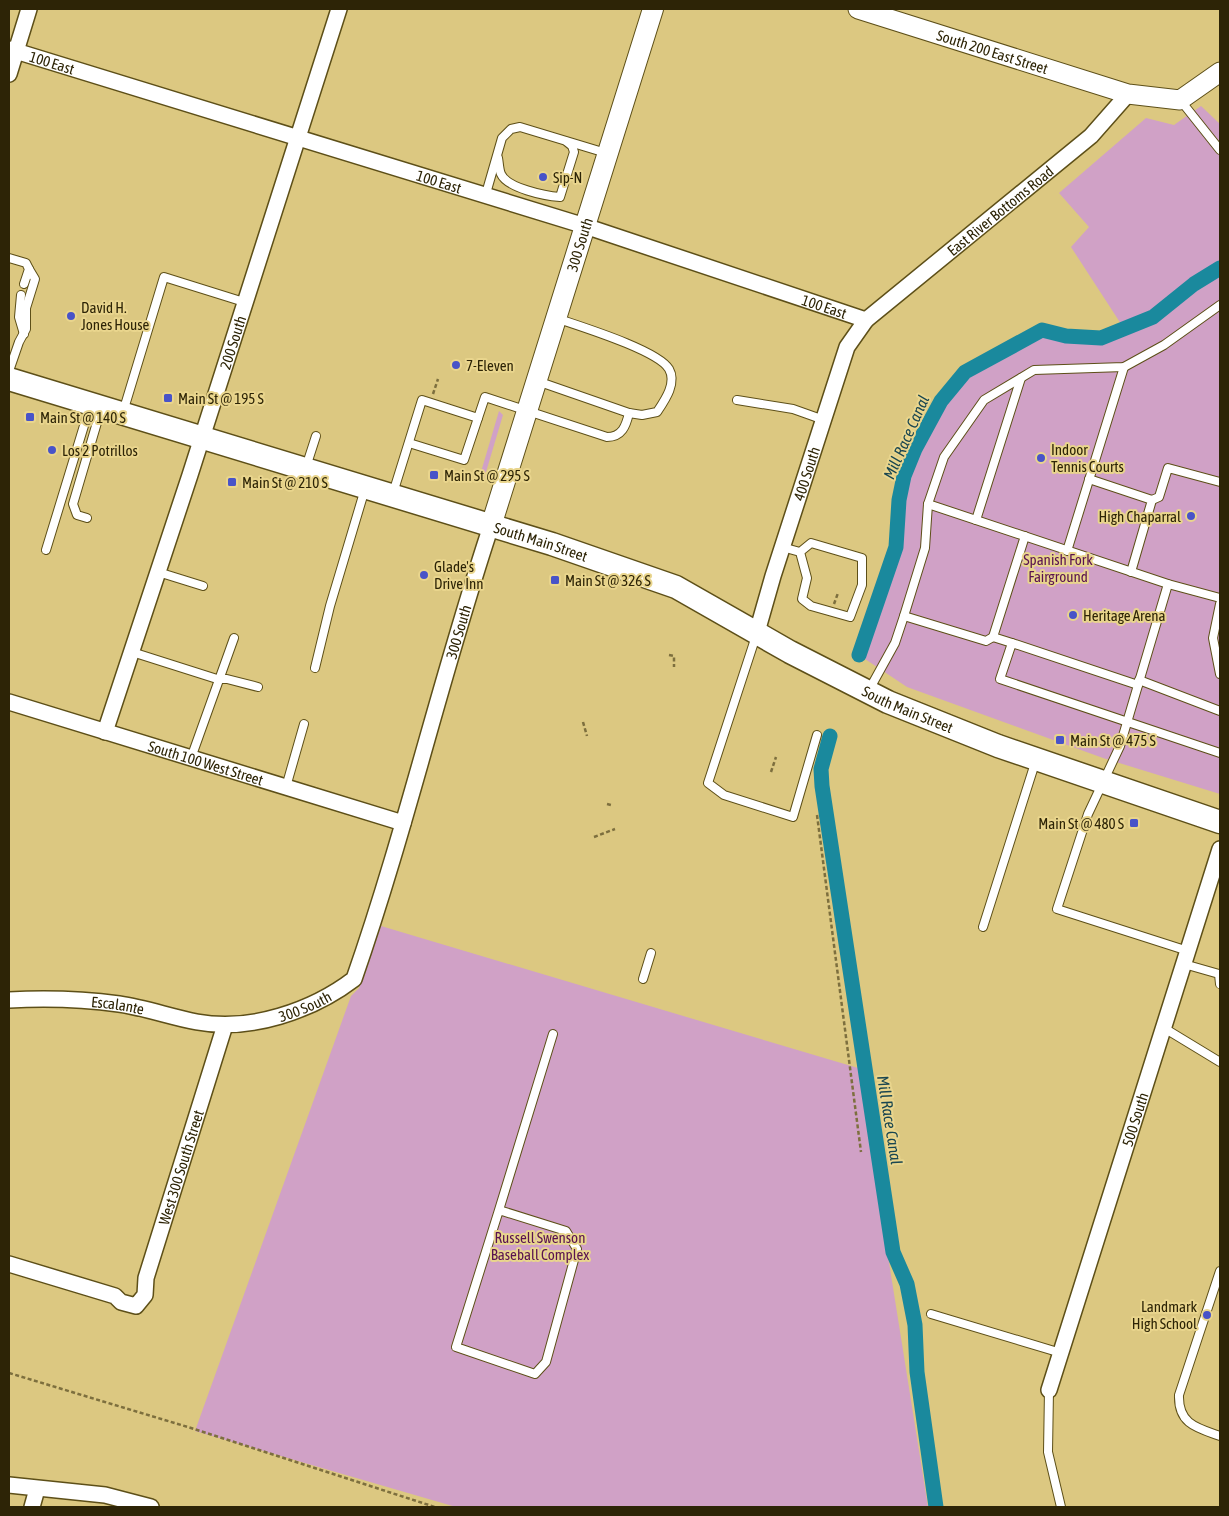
<svg xmlns="http://www.w3.org/2000/svg" width="1229" height="1516" font-family="'Asap Condensed',sans-serif">
<rect width="100%" height="100%" fill="#dcc881"/>
<!-- green -->
<g fill="#d0a1c6">
<polygon points="1201,106 1220,124 1220,794 1103,758 907,687 859,655 896,547 899,500 904,476 915,449 941,401 965,372 1042,330 1066,336 1101,338 1123,327 1071,247 1089,227 1059,193 1146,118 1174,125"/>
<polygon points="499,411 503,415 483,482 478,482"/>
<polygon points="381,926 858,1068 928,1507 456,1507 195,1431 351,996 359,988"/>
</g>
<g fill="none" stroke-linecap="round" stroke-linejoin="round">
<!-- canal -->
<g stroke="#1a899d" stroke-width="15">
<polyline points="859,655 896,547 899,500 904,476 915,449 941,401 965,372 1042,330 1066,336 1101,338 1153,317 1194,284 1220,268"/>
<polyline points="830,736 821,769 822,786 893,1252 907,1284 915,1325 917,1372 936,1507"/>
</g>
<defs>
<g id="service">
<polyline points="1181,101 1220,150"/>
<path d="M498 158C499 163 499 170 501 174 507 188 545 196 560 197L574 152 572 146 567 142"/>
<polyline points="485,197 502,138 511,129 520,127 606,153"/>
<polyline points="9,258 26,263 29,269 24,284"/>
<polyline points="21,295 19,317 24,334"/>
<polyline points="9,371 19,342 26,329 26,308 35,279 29,269"/>
<path d="M537 381 629 413 642 415 657 412C665 400 677 383 669 369 658 350 579 326 556 318"/>
<polyline points="737,400 793,409 824,420"/>
<polyline points="123,412 164,277 244,302"/>
<polyline points="409,443 464,460 478,418"/>
<polyline points="306,467 316,436"/>
<polyline points="1089,479 1152,500 1131,572"/>
<path d="M393 493 422 400 478 418 485 397 607 437C622 437 626 426 629 413"/>
<polyline points="1152,500 1159,497 1168,468 1220,482"/>
<polyline points="928,504 1168,584 1220,598"/>
<polyline points="87,518 77,515 73,504 101,409"/>
<polyline points="976,520 1021,378"/>
<polyline points="782,547 800,552 807,578 802,599 811,606 850,617 862,585 862,558 811,543 800,552"/>
<polyline points="46,550 90,406"/>
<polyline points="1067,551 1124,367"/>
<polyline points="158,572 203,586"/>
<polyline points="1168,584 1120,746 1088,814 1057,909 1188,951"/>
<polyline points="1220,604 1213,638 1220,674"/>
<polyline points="904,616 986,641 993,637"/>
<polyline points="756,636 708,783 724,795 793,817 817,735"/>
<polyline points="1012,643 993,637 1025,536"/>
<polyline points="132,652 217,679 227,679 258,687"/>
<polyline points="315,668 330,606 365,489"/>
<polyline points="1139,680 1220,711"/>
<polyline points="1138,685 1012,643 1000,679 1220,753"/>
<polyline points="869,690 895,643 904,616 925,548 928,504 944,457 984,400 1034,370 1124,367 1164,345 1220,305"/>
<polyline points="191,758 234,638"/>
<polyline points="286,787 304,724"/>
<polyline points="983,927 1036,760"/>
<polyline points="1184,964 1219,974 1220,984"/>
<polyline points="643,979 651,953"/>
<polyline points="1164,1028 1220,1062"/>
<polyline points="499,1210 456,1347 535,1374 546,1362 577,1249 566,1231 499,1210 553,1034"/>
<path d="M1220 1271 1179 1395C1178 1424 1197 1428 1220 1436"/>
<polyline points="931,1314 1061,1353"/>
<polyline points="1049,1390 1048,1452 1061,1507"/>
</g>
<g id="minor">
<path id="s1" d="M9 49 585 226 866 320"/>
<polyline points="9,74 29,9"/>
<path id="s2" d="M757 632 773 576 847 347 866 320 1091 136 1128 94"/>
<path id="s3" d="M9 702 403 823"/>
<path id="s4" d="M105 732 190 475 339 9"/>
<path id="s5" d="M9 1000C46 998 82 999 119 1004 146 1008 171 1017 197 1022 250 1032 312 1011 354 979 406 830 441 676 491 526"/>
<path id="s6" d="M9 1264 115 1296 121 1302 136 1306 145 1295 146 1278 225 1025"/>
<path id="s7" d="M1049 1390 1220 849"/>
<polyline points="9,1485 105,1495 151,1507"/>
<polyline points="32,1507 37,1489"/>
</g>
<g id="tertiary">
<path id="s8" d="M858 9 1128 94 1180 100 1220 72"/>
</g>
<g id="secondary">
<path id="s9" d="M491 526 653 9"/>
</g>
<g id="primary">
<path id="s10" d="M9 379 552 544 676 587 790 652 888 702 998 746 1220 822"/>
</g>
</defs>
<!-- service casing -->
<use href="#service" stroke="#5d4f18" stroke-width="10"/>
<!-- minor casing -->
<use href="#minor" stroke="#5d4f18" stroke-width="18"/>
<!-- tertiary casing -->
<use href="#tertiary" stroke="#5d4f18" stroke-width="21"/>
<!-- secondary casing -->
<use href="#secondary" stroke="#5d4f18" stroke-width="22"/>
<!-- primary casing -->
<use href="#primary" stroke="#5d4f18" stroke-width="25"/>
<!-- path -->
<g stroke="#7d6f3e" stroke-width="2.5" stroke-dasharray="4 2.5" stroke-linecap="butt">
<polyline points="433,394 438,379"/>
<polyline points="834,604 838,593"/>
<polyline points="669,655 674,656 674,667"/>
<polyline points="583,722 587,736"/>
<polyline points="771,772 776,757"/>
<polyline points="607,804 611,805"/>
<polyline points="817,815 861,1152"/>
<polyline points="594,837 615,829"/>
<polyline points="9,1373 191,1428 435,1507"/>
</g>
<!-- service -->
<use href="#service" stroke="#fff" stroke-width="8"/>
<!-- minor -->
<use href="#minor" stroke="#fff" stroke-width="15"/>
<!-- tertiary -->
<use href="#tertiary" stroke="#fff" stroke-width="19"/>
<!-- secondary -->
<use href="#secondary" stroke="#fff" stroke-width="20"/>
<!-- primary -->
<use href="#primary" stroke="#fff" stroke-width="22"/>
</g>
<!-- markers -->
<g fill="#4853c8" stroke="#e9d58d" stroke-width="2">
<circle cx="543" cy="177" r="5"/>
<circle cx="71" cy="316" r="5"/>
<circle cx="456" cy="365" r="5"/>
<rect x="163" y="393" width="10" height="10" rx="2.5"/>
<rect x="25" y="412" width="10" height="10" rx="2.5"/>
<circle cx="52" cy="450" r="5"/>
<circle cx="1041" cy="458" r="5"/>
<rect x="429" y="470" width="10" height="10" rx="2.5"/>
<rect x="227" y="477" width="10" height="10" rx="2.5"/>
<circle cx="1191" cy="516" r="5"/>
<circle cx="424" cy="575" r="5"/>
<rect x="550" y="575" width="10" height="10" rx="2.5"/>
<circle cx="1073" cy="615" r="5"/>
<rect x="1055" y="735" width="10" height="10" rx="2.5"/>
<rect x="1129" y="818" width="10" height="10" rx="2.5"/>
<circle cx="1207" cy="1315" r="5"/>
</g>
<g text-anchor="middle" dominant-baseline="central" stroke-width="4" stroke-linejoin="round" paint-order="stroke">
<!-- street labels -->
<g font-size="15" fill="#2d2406" stroke="#e9d58d">
<text stroke="none"><textPath href="#s8" startOffset="141">South 200 East Street</textPath></text>
<text stroke="none"><textPath href="#s1" startOffset="45">100 East</textPath></text>
<text stroke="none"><textPath href="#s1" startOffset="450">100 East</textPath></text>
<text stroke="none"><textPath href="#s2" startOffset="505">East River Bottoms Road</textPath></text>
<text stroke="none"><textPath href="#s9" startOffset="295">300 South</textPath></text>
<text stroke="none"><textPath href="#s1" startOffset="855">100 East</textPath></text>
<text stroke="none"><textPath href="#s4" startOffset="410">200 South</textPath></text>
<text stroke="none"><textPath href="#s2" startOffset="166">400 South</textPath></text>
<text stroke="none"><textPath href="#s10" startOffset="556">South Main Street</textPath></text>
<text stroke="none"><textPath href="#s5" startOffset="720">300 South</textPath></text>
<text stroke="none"><textPath href="#s10" startOffset="961">South Main Street</textPath></text>
<text stroke="none"><textPath href="#s3" startOffset="206">South 100 West Street</textPath></text>
<text stroke="none"><textPath href="#s5" startOffset="109">Escalante</textPath></text>
<text stroke="none"><textPath href="#s5" startOffset="301">300 South</textPath></text>
<text stroke="none"><textPath href="#s7" startOffset="284">500 South</textPath></text>
<text stroke="none"><textPath href="#s6" startOffset="282">West 300 South Street</textPath></text>
</g>
<!-- poi labels -->
<g font-size="15" fill="#2d2406" stroke="#e9d58d" text-anchor="start">
<text x="553" y="177">Sip-N</text>
<text x="81" y="307">David H.<tspan x="81" dy="17">Jones House</tspan></text>
<text x="466" y="365">7-Eleven</text>
<text x="178" y="398">Main St @ 195 S</text>
<text x="40" y="417">Main St @ 140 S</text>
<text x="1051" y="449">Indoor<tspan x="1051" dy="17">Tennis Courts</tspan></text>
<text x="62" y="450">Los 2 Potrillos</text>
<text x="444" y="475">Main St @ 295 S</text>
<text x="242" y="482">Main St @ 210 S</text>
<text x="1181" y="516" text-anchor="end">High Chaparral</text>
<text x="434" y="566">Glade's<tspan x="434" dy="17">Drive Inn</tspan></text>
<text x="565" y="580">Main St @ 326 S</text>
<text x="1083" y="615">Heritage Arena</text>
<text x="1070" y="740">Main St @ 475 S</text>
<text x="1124" y="823" text-anchor="end">Main St @ 480 S</text>
<text x="1197" y="1306" text-anchor="end">Landmark<tspan x="1197" dy="17">High School</tspan></text>
</g>
<!-- park labels -->
<g font-size="15" fill="#591250" stroke="#e9d58d">
<text x="1058" y="559">Spanish Fork<tspan x="1058" dy="17">Fairground</tspan></text>
<text x="540" y="1237">Russell Swenson<tspan x="540" dy="17">Baseball Complex</tspan></text>
</g>
<!-- water labels -->
<g font-size="16" font-style="italic" fill="#1a4650" stroke="#e9d58d">
<text transform="translate(906 437) rotate(-66)">Mill Race Canal</text>
<text transform="translate(890 1120) rotate(81)">Mill Race Canal</text>
</g>
</g>
<!-- border -->
<rect width="1229" height="1516" fill="none" stroke="#2d2406" stroke-width="20"/>
</svg>
